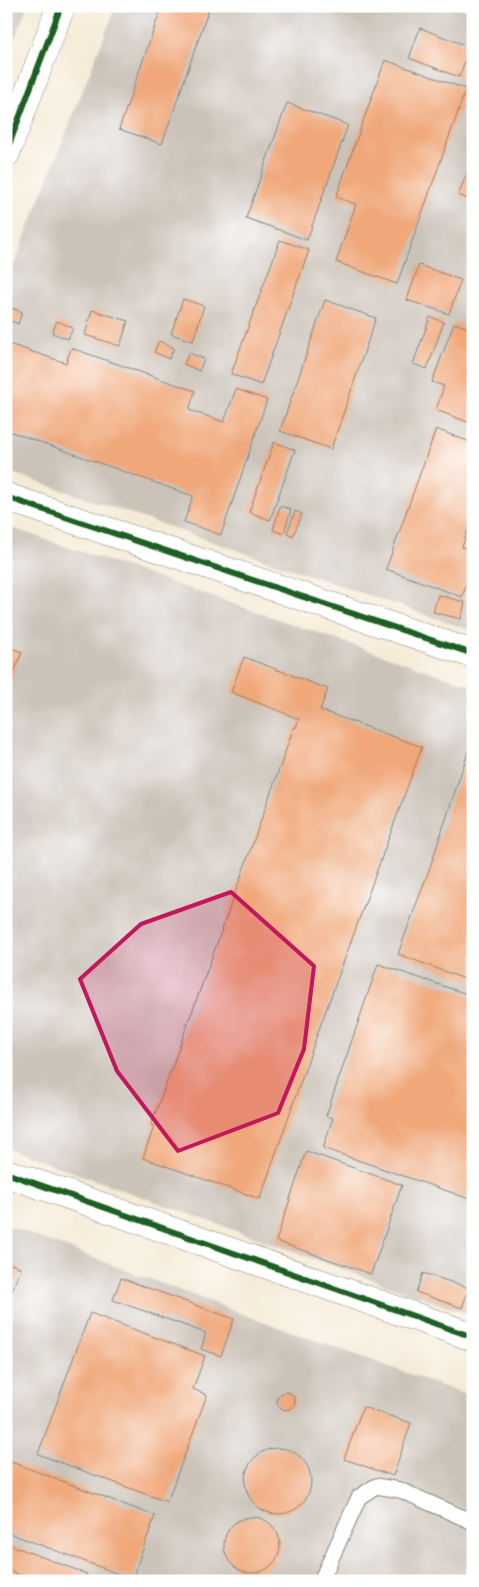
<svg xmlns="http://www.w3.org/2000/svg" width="479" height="1587" font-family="'IM FELL Double Pica',serif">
<rect width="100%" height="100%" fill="#fff"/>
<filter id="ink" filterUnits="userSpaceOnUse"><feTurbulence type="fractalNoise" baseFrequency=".02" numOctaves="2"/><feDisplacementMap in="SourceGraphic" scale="10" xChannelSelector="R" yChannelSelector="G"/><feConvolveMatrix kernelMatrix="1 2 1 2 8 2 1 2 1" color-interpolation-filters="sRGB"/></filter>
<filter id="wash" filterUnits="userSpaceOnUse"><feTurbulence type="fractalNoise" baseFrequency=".0096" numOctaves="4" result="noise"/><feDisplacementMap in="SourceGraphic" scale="20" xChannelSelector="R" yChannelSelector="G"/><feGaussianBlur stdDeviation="1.12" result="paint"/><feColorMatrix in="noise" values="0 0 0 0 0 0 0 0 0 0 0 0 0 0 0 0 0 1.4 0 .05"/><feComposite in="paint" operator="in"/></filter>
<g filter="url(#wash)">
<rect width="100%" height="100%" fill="#f5ead5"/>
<!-- industrial -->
<g fill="#cbc2b8">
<polygon points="6,6 27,6 6,62"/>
<polygon points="116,6 458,6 473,12 473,631 6,471 6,285"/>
<polygon points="6,526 473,686 473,1316 6,1148"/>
<polygon points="6,1225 251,1317 473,1397 473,1581 6,1581"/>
</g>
<g id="blocks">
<!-- building -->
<g fill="#f0a87a">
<polygon points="162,6 210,6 162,144 119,129"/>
<polygon points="420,28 470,47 459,77 409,58"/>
<polygon points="385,60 466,89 397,284 336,262 356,204 336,197"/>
<polygon points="287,103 348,125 307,240 246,218"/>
<polygon points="473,159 473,201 458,195"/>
<polygon points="280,240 309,250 261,385 231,374"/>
<polygon points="419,265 461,280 449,314 407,300"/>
<polygon points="183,299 204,306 193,341 171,334"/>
<polygon points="325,300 376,318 331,449 280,431"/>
<polygon points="7,306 22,312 18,324 6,319"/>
<polygon points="92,310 128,321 120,346 85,335"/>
<polygon points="430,317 444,322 427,369 413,364"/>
<polygon points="57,321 73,328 68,339 52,333"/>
<polygon points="454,323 473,330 473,424 436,410 444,386 432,382"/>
<polygon points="159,341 174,348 169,359 154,352"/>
<polygon points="6,343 66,363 71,348 195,391 189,410 224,422 236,389 267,400 221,535 184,522 193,496 6,430"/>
<polygon points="189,353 204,359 199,371 184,364"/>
<polygon points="436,429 473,443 473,515 462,547 473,551 473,566 462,597 386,569"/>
<polygon points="274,442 295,450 270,520 249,512"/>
<polygon points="280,506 291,509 284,534 273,530"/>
<polygon points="295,511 302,514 293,536 287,533"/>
<polygon points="438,595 465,602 461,619 433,612"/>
<polygon points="6,646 22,652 6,693"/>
<polygon points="244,657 328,689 320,710 422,747 318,1032 260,1199 143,1158 154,1126 151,1125 233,899 294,727 296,728 299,719 231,692"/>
<polygon points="473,737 473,982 398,954 429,870"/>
<polygon points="378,964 473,996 473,1200 323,1148 333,1118 326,1116"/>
<polygon points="306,1151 402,1185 371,1274 276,1241"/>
<polygon points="6,1262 21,1268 6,1305"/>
<polygon points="423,1273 469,1288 462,1308 416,1292"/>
<polygon points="121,1278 234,1319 221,1356 201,1349 206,1333 113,1300"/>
<polygon points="90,1313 205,1356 193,1389 207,1395 167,1502 38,1454"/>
<circle cx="286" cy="1401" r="9"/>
<polygon points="363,1407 411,1423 393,1476 344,1459"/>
<circle cx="278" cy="1481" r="33"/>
<polygon points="6,1460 155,1516 132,1579 6,1532"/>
<circle cx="252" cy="1545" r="28"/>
<polygon points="10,1545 87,1574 84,1581 36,1581 6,1570 6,1556"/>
</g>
</g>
</g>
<g filter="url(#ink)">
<use href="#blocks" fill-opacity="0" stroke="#888378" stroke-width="1"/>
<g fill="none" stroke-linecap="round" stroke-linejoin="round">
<defs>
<polyline id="lane" points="321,1581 359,1497 376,1486 400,1490 473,1522"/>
<g id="street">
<polyline points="6,153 61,6"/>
<polyline points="6,497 473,654"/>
<polyline points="6,1173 473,1337"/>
</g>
</defs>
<!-- lane casing -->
<use href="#lane" stroke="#888378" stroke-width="17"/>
<!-- street casing -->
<use href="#street" stroke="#888378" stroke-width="29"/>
<!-- lane -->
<use href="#lane" stroke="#fff" stroke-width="15"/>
<!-- street -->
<use href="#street" stroke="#fff" stroke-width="28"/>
<defs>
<g id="cycleway">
<polyline points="6,153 61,6"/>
<polyline points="6,497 473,654"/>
<polyline points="6,1173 473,1337"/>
</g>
</defs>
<!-- cycleway casing -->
<use href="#cycleway" stroke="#fff" stroke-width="9"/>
<!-- cycleway -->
<use href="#cycleway" stroke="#1b5e20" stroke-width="6"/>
</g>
</g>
<!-- marked area -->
<path fill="#c2185b" fill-opacity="0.2" stroke="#c2185b" stroke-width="4" stroke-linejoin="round" d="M231 892 314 966 304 1049 278 1113 178 1151 117 1071 80 979 141 924Z"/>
<!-- margin -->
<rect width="479" height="1587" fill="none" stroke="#fff" stroke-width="25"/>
</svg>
